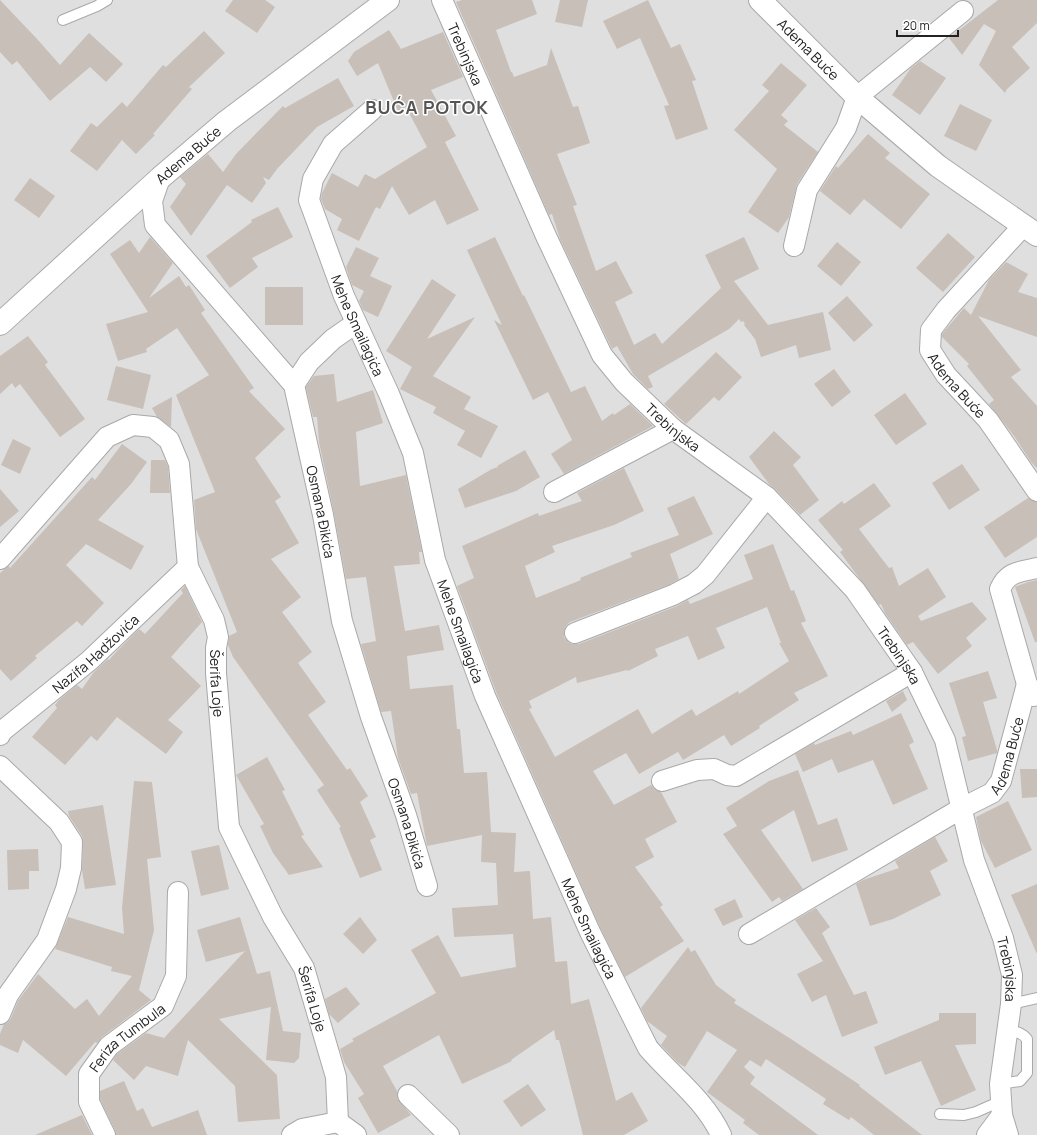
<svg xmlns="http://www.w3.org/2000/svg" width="1037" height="1135" font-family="Manrope,sans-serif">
<rect width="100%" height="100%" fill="#f2efe9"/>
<!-- residential -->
<rect fill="#e0dfdf" x="0" y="0" width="1037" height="1135"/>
<!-- building -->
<g fill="#c7bfb8" fill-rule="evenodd">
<polygon points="0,0 38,40 60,65 89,33 123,64 106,82 90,67 50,101 17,61 12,65 0,52"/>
<polygon points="233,0 265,0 275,7 257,33 225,11"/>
<polygon points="462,0 532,0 537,14 496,30 511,72 512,72 514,77 547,65 551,48 573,107 578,106 590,143 557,154 577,205 573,206 596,271 616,261 633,293 615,302 634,345 655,333 662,344 721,288 705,255 744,237 759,269 734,281 768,325 823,312 831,350 799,358 796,345 761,357 755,339 744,325 745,324 743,321 741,322 739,319 729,329 648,376 653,387 648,389 633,374 617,346 612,349 560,239 552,214 549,215 456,2"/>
<polygon points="560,0 588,0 582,27 555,22"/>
<polygon points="648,0 671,48 680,44 696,80 692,81 708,129 676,140 664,106 669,105 640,38 617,49 603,21"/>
<polygon points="998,0 1037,0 1037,23 1012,47 1030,68 1007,89 1005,93 979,65 996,31 984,24 962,55 949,38"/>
<polygon points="389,30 401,49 443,32 463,77 431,90 456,136 445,142 479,210 447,225 435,200 409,215 392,186 380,209 376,207 359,241 337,230 342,219 325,209 321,199 322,193 332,173 358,187 365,174 375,179 427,147 406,107 398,111 378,63 357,76 348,61 354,52"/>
<polygon points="204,31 225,53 189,87 192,89 153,134 155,135 136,154 122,140 97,171 70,151 91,123 97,127 122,102 127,107 163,65 166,67"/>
<polygon points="920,61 946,78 920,115 892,95 911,68"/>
<polygon points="781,63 807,85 781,115 788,121 784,125 818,152 797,184 789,217 778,233 748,212 777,169 734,130 769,91 762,85"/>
<polygon points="338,78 354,106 317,127 277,169 269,180 263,177 266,183 252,203 227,185 191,236 170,207 186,184 180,177 208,154 223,172 236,154 283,106 285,108"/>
<polygon points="960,104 992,120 976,151 944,136"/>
<polygon points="868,134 890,153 885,158 930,194 901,229 864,199 850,215 820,191 836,166 838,168"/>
<polygon points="30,178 55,196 39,218 14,200"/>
<polygon points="278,207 293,237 252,258 258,267 230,288 206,256 252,222 251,220"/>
<polygon points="948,233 975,257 943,292 916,268"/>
<polygon points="150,237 173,263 149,298 179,276 186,287 189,285 205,310 201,313 254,388 249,391 285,429 255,458 281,497 275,501 299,543 271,559 301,597 282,612 312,652 298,663 326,702 308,715 347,770 350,768 368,796 360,802 376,837 370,840 382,870 360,878 339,828 341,827 317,790 324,785 233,657 228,645 229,636 237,632 196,529 194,500 215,492 176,395 209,375 177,328 146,349 147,352 118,361 106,324 148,312 110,254 130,240 139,253"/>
<polygon points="495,237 523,296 524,295 571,392 585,386 602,421 613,413 614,415 630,404 653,426 564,474 551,454 572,440 548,392 533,400 494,320 502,325 467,250"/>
<polygon points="837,242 861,262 841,286 817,266"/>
<polygon points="356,247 379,258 370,276 392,286 378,317 363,310 359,301 364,291 352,285 346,267"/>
<polygon points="1006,262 1028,274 1018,292 1037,298 1037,337 978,316 1021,370 1011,377 1037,406 1037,468 1031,462 1014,436 989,404 994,400 967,366 969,364 942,337 942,334 964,308 971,315 989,280"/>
<polygon points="432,279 456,295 427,339 475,317 433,376 471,397 464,409 498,426 481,458 457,445 465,431 433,413 436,407 400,389 412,367 386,351"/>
<rect x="265" y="287" width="38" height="38"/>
<polygon points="847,296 873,325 854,342 828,313"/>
<polygon points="28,336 48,362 45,365 85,419 60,437 20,384 15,388 12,383 0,394 0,356"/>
<polygon points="716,352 742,377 719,401 714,397 686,424 664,404"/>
<polygon points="116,366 151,375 143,409 107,400"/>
<polygon points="834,369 851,392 832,407 814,384"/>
<polygon points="334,374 337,402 373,390 383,423 356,432 360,486 406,475 422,552 419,552 420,564 394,566 405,631 439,625 444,650 407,656 410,689 453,685 457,729 460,729 464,773 487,772 491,832 516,833 514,872 530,871 533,919 551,917 555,962 567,961 571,1004 589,999 616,1101 632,1092 648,1121 624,1135 583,1135 559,1040 556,1040 554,1030 511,1060 512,1061 462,1084 439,1035 383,1066 397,1091 397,1098 411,1115 378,1133 358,1098 364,1094 344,1062 340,1049 354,1041 352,1039 436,993 411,950 438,935 461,977 516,967 513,934 454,937 452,908 498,905 496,863 481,862 482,835 427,846 417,793 411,794 398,758 391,711 381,712 361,644 376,641 366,577 346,579 334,513 319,442 317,417 313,417 306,387 314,376"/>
<polygon points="905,393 927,424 896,445 874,415"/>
<polygon points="172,397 171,427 157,417 152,408"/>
<polygon points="774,431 801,457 793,465 819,500 800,515 775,489 769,484 749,457"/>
<polygon points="13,439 31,448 20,474 1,465"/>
<polygon points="122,444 147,462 131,484 98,520 144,546 131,570 86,544 66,565 104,603 82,626 77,621 35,656 37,658 11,681 0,669 0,573 9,566 10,568 92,477 95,480"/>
<polygon points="525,450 540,477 516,491 465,508 458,489 492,469 498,467 497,466"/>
<polygon points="151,460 165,460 168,467 170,493 150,493"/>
<polygon points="962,464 980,490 949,510 932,483"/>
<path d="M624 468 644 511 614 525 552 546 555 552 525 566 536 598 581 580 580 578 632 557 630 553 679 535 667 508 694 496 713 534 670 554 679 579 668 585 570 622 566 626 564 632V637L568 642 573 644H579L677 606 688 600 690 604 753 579 744 555 773 544 791 591 794 590 806 621 801 623 828 676 794 693 799 700 759 726 760 728 731 746 724 735 683 760 678 752 639 774 626 753 593 771 614 805 651 785 655 790 661 792 677 822 645 839 654 857 635 867 663 905 660 907 684 941 625 977 600 927 496 692 457 586 474 578 462 546 538 513 539 516 582 501 577 493ZM767 607 781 643H779L789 661 739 694 738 691 696 716 692 709 652 734 638 709 555 757 529 709 532 708 529 701 576 677 577 683 627 670 628 671 658 656 655 649 688 636 698 660 725 648 716 628Z"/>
<polygon points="874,483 891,506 859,529 889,568 892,567 899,586 928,568 946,597 918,616 921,621 972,602 987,619 966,638 972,646 938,674 913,642 907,645 885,613 881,604 879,605 840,552 843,550 818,520 842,501 844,504"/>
<polygon points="0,489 19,511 0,527"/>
<polygon points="1028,498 1032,501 1037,502 1037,537 1005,558 984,527"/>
<polygon points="1037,580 1037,642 1035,642 1015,587 1028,582"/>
<polygon points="185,586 202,622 171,657 201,686 168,720 183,732 166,754 117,717 97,741 91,736 65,765 32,737 57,708 55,705 59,700 77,685 82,689 94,672 108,659 109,660 117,651 139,629 145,634 183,593 181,590"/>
<polygon points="988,671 997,698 983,702 997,750 997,753 968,761 962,737 966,736 949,683"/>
<polygon points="903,691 907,700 892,712 886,701"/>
<polygon points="901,713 914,742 909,745 928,789 893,805 873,760 838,773 832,759 803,772 795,754 814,743 815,745 851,731 853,735"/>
<polygon points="267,757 285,790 282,791 304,835 301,836 323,867 289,875 273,853 260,826 264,824 236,775"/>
<polygon points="1020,769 1037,769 1037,797 1022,798"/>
<polygon points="798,770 818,825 837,818 848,850 812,862 794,810 761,830 803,889 782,901 779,897 772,902 723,834 737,826 726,808 769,781"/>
<polygon points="134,781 152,782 161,857 147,859 154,930 139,990 151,1000 102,1037 97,1043 95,1042 66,1076 23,1040 18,1053 0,1045 0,1034 4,1024 7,1023 11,1018 18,1001 38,974 75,1009 87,999 99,1016 132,976 111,971 112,967 55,949 68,917 124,934 122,908"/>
<polygon points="1008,801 1032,850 995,868 981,841 976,817"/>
<polygon points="103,805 116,885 85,889 82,870 83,842 82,836 69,816 68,811"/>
<polygon points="935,837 948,861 930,871 941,895 893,919 870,926 856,884 863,880 899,868 895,861"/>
<polygon points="219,845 229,889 201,896 191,851"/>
<polygon points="38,849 39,871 29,871 29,889 8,890 7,850"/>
<polygon points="1037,884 1037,954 1011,895"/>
<polygon points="735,899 743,917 723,926 714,909"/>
<polygon points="816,908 830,927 822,933 854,995 866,991 878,1023 842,1037 826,995 812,1002 797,974 823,961 795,920"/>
<polygon points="240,917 257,974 270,971 283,1031 301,1033 299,1058 294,1063 266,1060 271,1007 219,1019 277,1075 280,1119 238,1122 235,1086 188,1040 178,1076 146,1066 134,1080 113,1060 117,1054 146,1033 164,1038 245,951 206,962 197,930"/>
<polygon points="360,917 377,940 363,954 343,934"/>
<polygon points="688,947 691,952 695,950 716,985 736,1000 734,1003 791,1039 860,1085 859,1086 922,1135 874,1135 851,1117 849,1120 823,1104 826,1099 766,1059 761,1067 750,1060 744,1067 755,1077 750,1084 818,1135 759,1135 743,1123 745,1120 707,1092 737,1050 707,1031 685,1067 678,1063 661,1045 667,1036 647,1021 641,1008"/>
<polygon points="346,987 360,1004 338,1023 329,1014 325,999"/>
<polygon points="939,1013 976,1013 976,1044 955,1045 976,1090 941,1106 921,1061 885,1075 874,1047 939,1020"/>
<polygon points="124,1081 137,1111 143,1108 152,1127 198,1110 207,1135 116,1135 115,1130 100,1099 100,1091"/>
<polygon points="528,1084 546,1110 521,1127 503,1101"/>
<polygon points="82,1115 92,1135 35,1135"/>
</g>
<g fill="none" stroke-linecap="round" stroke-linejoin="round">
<defs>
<g id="service">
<polyline points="63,20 97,6 107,0"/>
<polyline points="1011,1004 1037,998"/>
<path d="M1000 1084 1020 1081 1027 1073V1039C1022 1032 1015 1032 1008 1030"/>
<polyline points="940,1114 964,1115 976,1112 1001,1101"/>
</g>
<g id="minor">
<path id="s1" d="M442 0 546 236 602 355 624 382 673 429 767 497 855 590 912 672 945 740 974 860 1003 938 1012 975 1011 1004 1000 1084 1002 1115 1008 1135"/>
<path id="s2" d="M372 110 333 144 313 179 309 200 344 296 389 394 413 453 435 560 485 696 590 932 648 1048C673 1077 705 1100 721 1135"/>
<path id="s3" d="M160 178 152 201 155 225 294 385 323 515 342 621 371 717 406 815 427 886"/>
<path id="s4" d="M1024 225 946 310 931 330 930 350 946 375 988 420 1037 491"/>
<polyline points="794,246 807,190 846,128 857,97 963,11"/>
<polyline points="294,385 309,362 333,339 356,323"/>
<polyline points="554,492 673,429"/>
<path id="s5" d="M0 559 107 437 133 425 153 427 169 440 179 464 188 567 214 620 218 637 216 648V673L229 827 273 917 304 968 336 1077 338 1122 356 1135"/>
<polyline points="575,633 673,595 694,584 705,575 767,497"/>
<path d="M1034 696 1027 684 1000 589C1008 571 1020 572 1037 568"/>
<path id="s6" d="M0 735 1 732 89 661 188 567"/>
<polyline points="0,766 59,822 72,842 71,868 66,889 47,940 8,995 0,1014"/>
<polyline points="662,781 697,770 714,769 727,775 736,776 912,672"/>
<path id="s7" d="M749 934 962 808 992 793 1001 781 1027 684"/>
<polyline points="408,1095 449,1135"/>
<path id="s8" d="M105 1135 89 1102V1074L109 1046 163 1006 176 976 178 892"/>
<polyline points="292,1135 302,1129 338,1122"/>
<polyline points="987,1135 1002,1115"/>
</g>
<g id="tertiary">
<path id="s9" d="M760 0 857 97 938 166 1037 235"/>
<path id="s10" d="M0 324 160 178 227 121 388 0"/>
</g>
</defs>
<!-- service casing -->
<use href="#service" stroke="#a9a9a9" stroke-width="12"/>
<!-- minor casing -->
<use href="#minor" stroke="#a9a9a9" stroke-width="22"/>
<!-- tertiary casing -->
<use href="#tertiary" stroke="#a9a9a9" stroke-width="24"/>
<!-- service -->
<use href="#service" stroke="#fff" stroke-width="10"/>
<!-- minor -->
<use href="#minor" stroke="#fff" stroke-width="20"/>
<!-- tertiary -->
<use href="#tertiary" stroke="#fff" stroke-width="22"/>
</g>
<g text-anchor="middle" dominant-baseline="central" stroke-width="3" stroke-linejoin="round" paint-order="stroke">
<!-- street labels -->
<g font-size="14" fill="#222" stroke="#fff">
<text stroke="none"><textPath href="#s9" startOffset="69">Adema Buće</textPath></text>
<text stroke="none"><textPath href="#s1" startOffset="59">Trebinjska</textPath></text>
<text stroke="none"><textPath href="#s10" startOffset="253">Adema Buće</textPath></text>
<text stroke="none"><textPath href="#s2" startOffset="248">Mehe Smailagića</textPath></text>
<text stroke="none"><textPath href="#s4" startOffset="205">Adema Buće</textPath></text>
<text stroke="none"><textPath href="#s1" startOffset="491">Trebinjska</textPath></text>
<text stroke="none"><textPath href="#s3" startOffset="390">Osmana Đikića</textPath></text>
<text stroke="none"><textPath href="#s2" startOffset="572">Mehe Smailagića</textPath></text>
<text stroke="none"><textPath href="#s6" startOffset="126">Nazifa Hadžovića</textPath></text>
<text stroke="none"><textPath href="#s1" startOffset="815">Trebinjska</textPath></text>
<text stroke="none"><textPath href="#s5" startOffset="484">Šerifa Loje</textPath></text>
<text stroke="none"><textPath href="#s7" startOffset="322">Adema Buće</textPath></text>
<text stroke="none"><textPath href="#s3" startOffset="714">Osmana Đikića</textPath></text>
<text stroke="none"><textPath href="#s2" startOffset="896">Mehe Smailagića</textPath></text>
<text stroke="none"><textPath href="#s1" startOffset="1150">Trebinjska</textPath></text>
<text stroke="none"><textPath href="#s5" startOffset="820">Šerifa Loje</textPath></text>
<text stroke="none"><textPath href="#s8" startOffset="118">Feriza Tumbula</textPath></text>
</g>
<!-- district labels -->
<g font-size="18" font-weight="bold" letter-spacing="1" fill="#555" stroke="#fff">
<text x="427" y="107">BUĆA POTOK</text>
</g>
</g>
<!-- scale -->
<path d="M897 30v6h61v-6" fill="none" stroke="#222222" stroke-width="2"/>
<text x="903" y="30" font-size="12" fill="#222222" stroke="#ffffff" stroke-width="3" paint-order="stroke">20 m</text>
</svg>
